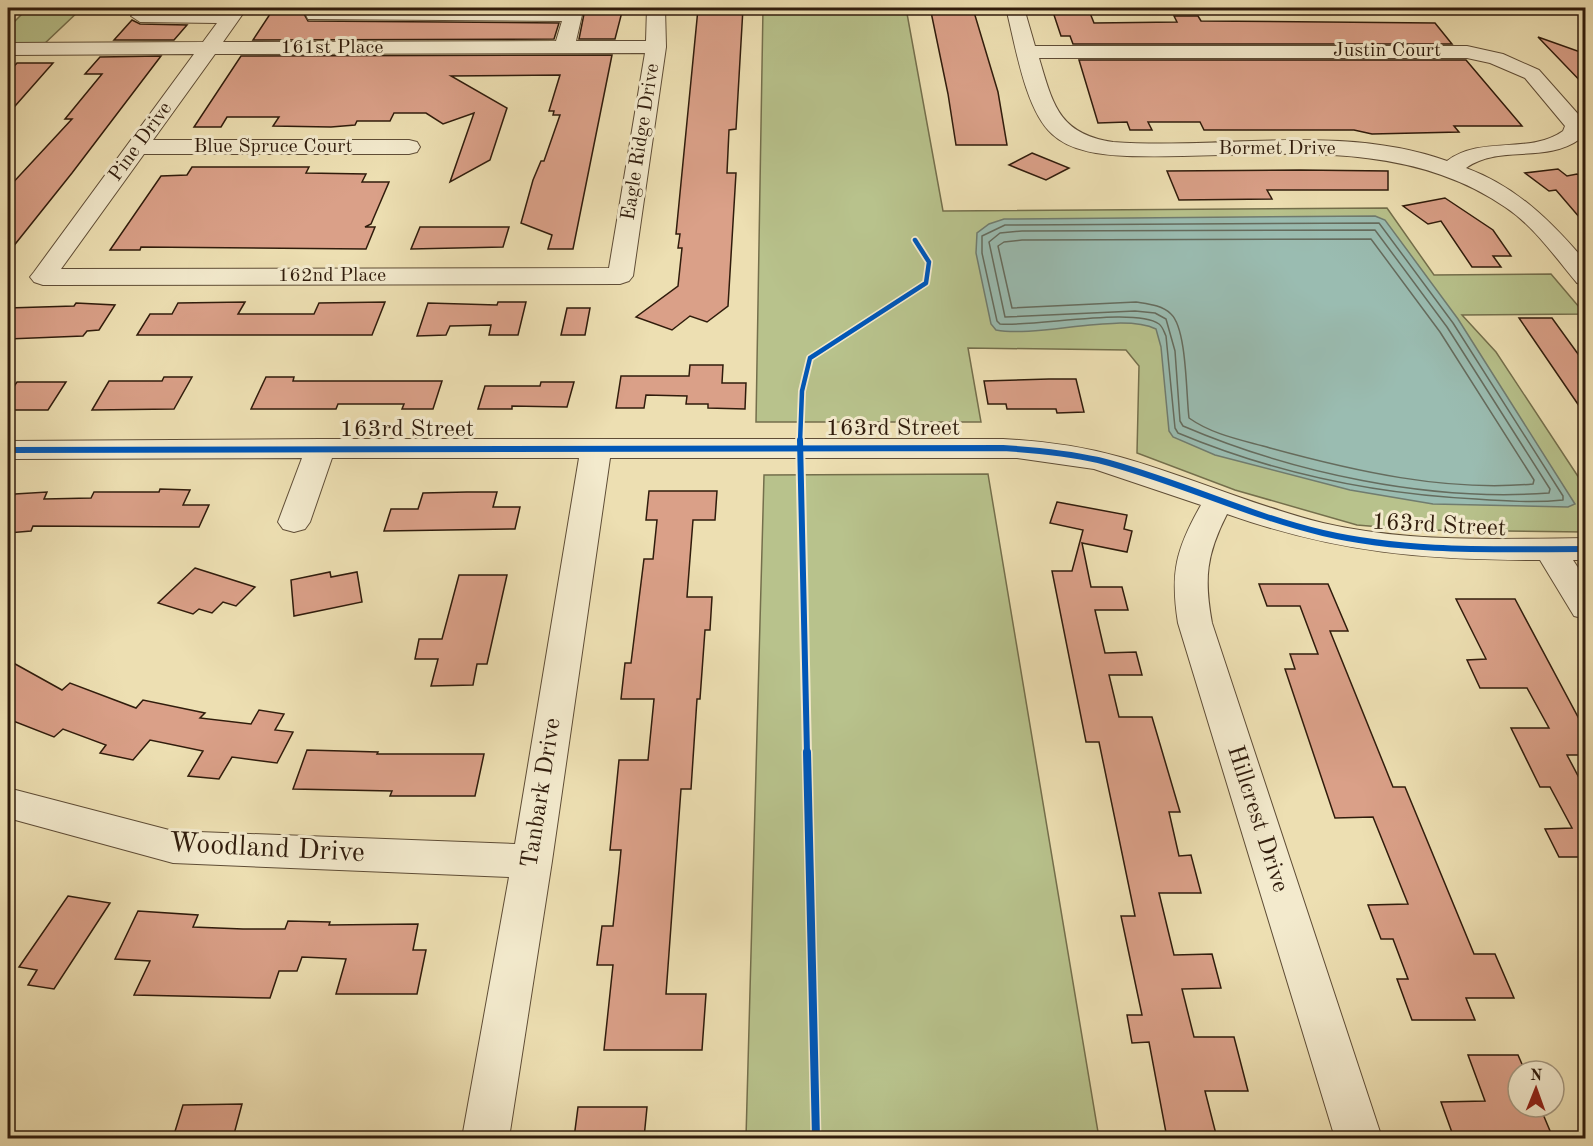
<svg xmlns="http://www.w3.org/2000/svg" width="1593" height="1146" font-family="'Old Standard TT',serif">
<rect width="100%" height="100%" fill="#eddfb2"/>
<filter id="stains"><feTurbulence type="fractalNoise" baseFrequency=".00333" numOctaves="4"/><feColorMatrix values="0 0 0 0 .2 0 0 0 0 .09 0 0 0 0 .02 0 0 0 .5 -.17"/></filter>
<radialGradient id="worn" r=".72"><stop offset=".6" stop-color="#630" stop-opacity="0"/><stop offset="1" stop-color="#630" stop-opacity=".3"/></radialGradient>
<!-- green -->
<g fill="#b8c28c" stroke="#746f4c" stroke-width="1.5">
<polygon points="28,8 82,8 43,45 8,45 8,28"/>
<polygon points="763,8 906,8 943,211 1387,208 1434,275 1551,274 1585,314 1462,315 1496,352 1585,487 1585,532 1416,530 1357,525 1235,490 1137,453 1139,366 1126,350 968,348 981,422 756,422"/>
<polygon points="988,474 1099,1138 746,1138 764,475"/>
</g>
<!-- water -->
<path fill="#9abcb1" stroke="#707c6f" stroke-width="1.5" d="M1375 216 1385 220 1458 319 1575 504 1568 507 1433 504 1350 490 1215 455 1173 437 1169 431 1161 347 1156 329C1120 312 1038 338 996 330L991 324 976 253 977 233 989 224 1004 219Z"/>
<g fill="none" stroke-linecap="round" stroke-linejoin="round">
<!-- shore -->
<g stroke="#656c5e" stroke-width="1.5">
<path d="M1379 223 1453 323 1563 496V500C1534 503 1505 501 1476 499 1373 494 1274 473 1178 433L1175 428 1166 336C1164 332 1163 327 1159 324 1135 307 1035 327 1000 324L997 321 982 253V236L1005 225Z"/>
<path d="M1375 230 1447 327 1550 489 1549 493C1429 502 1293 473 1183 426L1180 421 1175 351 1166 319 1155 313 1135 311 1005 317 989 242 1000 233 1022 231Z"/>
<path d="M1371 239 1440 332 1534 480 1533 484C1446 492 1354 471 1270 448 1242 440 1213 435 1189 418 1186 394 1187 329 1171 314 1162 305 1148 304 1136 302L1012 308 998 246 1004 242 1022 240Z"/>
</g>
</g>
<!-- building -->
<g fill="#daa088" stroke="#301c0c" stroke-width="1.5">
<polygon points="274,8 313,8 304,14 308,21 559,23 554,39 253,40"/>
<polygon points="575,8 623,8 615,39 579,39 584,14"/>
<polygon points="716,8 743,8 736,129 729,130 727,173 736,173 728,306 707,322 690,316 672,330 636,317 678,286 682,248 678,248 680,234 676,234 698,9"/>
<polygon points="1088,8 1094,23 1177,22 1174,16 1198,16 1201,21 1435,23 1452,44 1073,44 1070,36 1061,36 1052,9"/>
<polygon points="931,12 974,12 998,92 1007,145 956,145 948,94"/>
<polygon points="132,20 140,24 187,25 174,40 114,40"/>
<polygon points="1538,37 1586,54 1586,87"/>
<polygon points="612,55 573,249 548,249 552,235 521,223 533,180 541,161 544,161 560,115 553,115 554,111 549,111 560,75 451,76 507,108 490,160 450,182 474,113 443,124 426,113 394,113 390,121 357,121 355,125 331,127 273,126 279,117 227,117 221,127 194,127 241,56"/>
<polygon points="161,56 72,173 8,253 8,188 72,119 65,119 102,74 85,74 100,57"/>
<polygon points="1079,60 1466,60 1522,126 1454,126 1459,132 1372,134 1354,130 1204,130 1200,122 1148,122 1152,130 1130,130 1127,122 1098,123"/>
<polygon points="17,63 53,63 8,114 8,73"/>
<polygon points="1032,153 1069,168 1046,180 1009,165"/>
<polygon points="192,167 309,167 306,173 366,174 362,182 389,182 371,224 365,227 375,227 366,249 141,247 140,250 110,250 161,176 187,175"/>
<polygon points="1558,169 1567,176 1577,174 1586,180 1586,225 1556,190 1549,191 1525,173"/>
<polygon points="1300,170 1388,171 1388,190 1267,190 1272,199 1179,200 1167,171"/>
<polygon points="1445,198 1493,230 1511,256 1493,256 1501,267 1472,267 1441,221 1428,224 1403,206"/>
<polygon points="420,227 509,227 503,247 411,249"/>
<polygon points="245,302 238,314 314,314 319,303 385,302 372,335 137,335 150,314 172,314 178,303"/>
<polygon points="498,302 526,302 518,335 489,335 491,325 450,326 446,335 417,336 428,303 497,305"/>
<polygon points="76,303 115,305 99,330 87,331 83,336 8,339 8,308 74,306"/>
<polygon points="567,308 590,308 585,335 561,335"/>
<polygon points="1519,318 1552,318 1586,365 1586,416"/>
<polygon points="690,365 723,365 722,383 746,383 745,409 708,408 708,404 686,404 687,396 646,395 644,408 616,408 621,376 689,376"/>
<polygon points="164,377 192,377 174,409 92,410 109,381 162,381"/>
<polygon points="266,377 294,377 293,381 442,381 433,409 402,409 404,404 338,404 336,409 251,409"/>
<polygon points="1049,379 1076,379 1084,412 1057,413 1056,409 1007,409 1006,404 988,404 984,381"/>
<polygon points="17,382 66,382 48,410 8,410 8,395"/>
<polygon points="541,382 574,382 567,407 512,406 512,409 478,409 485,386 540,386"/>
<polygon points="160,489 190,490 183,505 209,505 199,527 33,526 31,531 8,533 8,513 15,494 47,492 44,499 91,498 94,492 159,492"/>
<polygon points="649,491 717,491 715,520 693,520 687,597 712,597 710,630 705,630 700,699 697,699 691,789 681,789 666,994 706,994 702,1050 604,1050 613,965 597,965 602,926 613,926 619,871 621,850 610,850 619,760 648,760 654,699 621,699 625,663 631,663 644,559 653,559 657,520 646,520"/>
<polygon points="467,492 497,492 493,507 520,507 515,529 384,531 391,509 418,509 423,493"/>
<polygon points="1057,502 1127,515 1124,529 1132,531 1127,552 1082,543 1091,587 1122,587 1128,610 1095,610 1105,653 1136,652 1142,675 1109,675 1119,717 1152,717 1180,812 1169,812 1179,856 1191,855 1201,893 1159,893 1174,955 1212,954 1221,988 1182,989 1194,1037 1234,1037 1248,1091 1205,1091 1217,1138 1167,1138 1149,1042 1132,1043 1127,1015 1142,1015 1121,916 1135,916 1099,742 1086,742 1052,571 1072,571 1083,530 1050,523"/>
<polygon points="195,568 255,587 236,606 223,602 212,613 199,609 193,614 158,603"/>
<polygon points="330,572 331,577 357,572 362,602 294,616 291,580"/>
<polygon points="459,575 507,575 487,664 477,664 473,685 431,686 438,659 415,659 419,639 442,639"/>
<polygon points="1259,584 1328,584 1348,631 1330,631 1393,787 1405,787 1474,954 1495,954 1514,998 1466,998 1475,1020 1412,1020 1397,979 1408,979 1393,939 1381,939 1368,905 1408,904 1373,817 1335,818 1285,669 1295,669 1290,654 1318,654 1300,606 1267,606"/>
<polygon points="1456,599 1515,599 1586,732 1586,755 1567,755 1586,791 1586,857 1559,857 1545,829 1572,828 1550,787 1540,787 1511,728 1549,728 1527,688 1480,688 1467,660 1486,659"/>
<polygon points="8,660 62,690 70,683 136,708 143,700 205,713 200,718 251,724 259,710 284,714 275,730 293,732 277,763 232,757 219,779 188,776 203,751 150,740 133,760 100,753 106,745 63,729 54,737 8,719"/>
<polygon points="307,750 378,752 377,754 484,754 475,796 390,796 392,791 293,789"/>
<polygon points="68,896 110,903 54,989 28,985 37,970 19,967"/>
<polygon points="138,911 198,915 193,927 243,929 285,929 288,921 330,922 329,925 418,924 413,950 426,950 417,994 336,994 346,959 302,957 297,971 279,971 270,998 134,995 150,961 115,959"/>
<polygon points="1468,1055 1518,1055 1525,1071 1518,1071 1518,1107 1540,1107 1553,1138 1454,1138 1441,1102 1485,1101"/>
<polygon points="242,1104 233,1138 173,1138 183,1105"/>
<polygon points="578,1107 647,1107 644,1138 574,1138"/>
</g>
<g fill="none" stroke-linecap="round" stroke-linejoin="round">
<defs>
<g id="minor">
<polygon points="8,8 19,8 15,14 8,16"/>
<path d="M229 8H247L223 42 556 41 562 21 308 19 306 15 315 9H573L582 15 576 41H646L647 8H665L666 47 633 276 629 281 620 284 43 285 34 282 30 277 34 272 194 54 8 55V43L203 42 217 23 140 22 131 16 140 10 225 12ZM645 53 609 268 61 269 144 154H409L417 152 420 147 417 142 409 140H153L215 54Z"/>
<path d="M1006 8H1024L1035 46H1467L1503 54 1539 70 1586 123 1580 139C1546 164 1499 144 1466 168 1517 187 1551 221 1586 262V286L1577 283C1555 257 1534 226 1505 207 1395 131 1253 160 1127 156 1103 155 1071 152 1052 134 1025 110 1015 43 1006 8ZM1039 58H1467L1490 63 1525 78 1565 126 1563 131C1529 155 1482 135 1447 161 1340 123 1223 150 1113 142 1059 134 1053 105 1039 58Z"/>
<path d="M321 439H1003C1043 441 1081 446 1120 457 1188 476 1254 506 1323 523 1409 543 1498 539 1586 538V560H1573L1586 580V619L1574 616 1540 560C1425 560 1338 553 1227 514 1206 555 1204 579 1212 623L1382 1138H1335L1178 623C1170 573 1176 549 1201 505L1094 469 1017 458H610L552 861 509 1138H462L509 877 173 863 8 818V788L173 831 515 844 579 458H332L310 522 305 529 294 532 283 529 278 522 302 458 8 459V441Z"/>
</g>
</defs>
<!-- minor casing -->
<use href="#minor" stroke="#5f4d36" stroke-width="2"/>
<!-- minor -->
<use href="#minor" fill="#f3eacd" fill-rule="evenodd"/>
<defs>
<polyline id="cycleway-far2" points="800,442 802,391 810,358 926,283 929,262 915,240"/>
<g id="cycleway-far1">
<polyline points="800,440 807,753"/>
<path d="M8 450 1003 448C1035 450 1067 453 1098 460 1174 479 1246 515 1323 533 1409 553 1498 549 1586 549"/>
</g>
<polyline id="cycleway" points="807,752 816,1138"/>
</defs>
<!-- cycleway-far2 casing -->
<use href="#cycleway-far2" stroke="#f3eacd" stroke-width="8"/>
<!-- cycleway-far1 casing -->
<use href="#cycleway-far1" stroke="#f3eacd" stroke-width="10"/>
<!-- cycleway casing -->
<use href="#cycleway" stroke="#f3eacd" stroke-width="11"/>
<!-- cycleway-far2 -->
<use href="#cycleway-far2" stroke="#0057b8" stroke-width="4.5"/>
<!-- cycleway-far1 -->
<use href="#cycleway-far1" stroke="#0057b8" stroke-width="6"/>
<!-- cycleway -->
<use href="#cycleway" stroke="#0057b8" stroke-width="8"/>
</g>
<g text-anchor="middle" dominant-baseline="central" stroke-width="6" stroke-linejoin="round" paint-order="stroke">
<!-- far-street labels -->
<g font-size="20" fill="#301c0c" stroke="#f3eacd">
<text x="332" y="48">161st Place</text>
<text x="1387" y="51">Justin Court</text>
<text transform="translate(141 142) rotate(-54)">Pine Drive</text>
<text transform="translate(641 142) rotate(-81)">Eagle Ridge Drive</text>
<text x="273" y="147">Blue Spruce Court</text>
<text x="1277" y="149">Bormet Drive</text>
<text x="332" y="276">162nd Place</text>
</g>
<!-- street labels -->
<g font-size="24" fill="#301c0c" stroke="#f3eacd">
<text x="893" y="429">163rd Street</text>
<text x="407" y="430">163rd Street</text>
<text transform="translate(1439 526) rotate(3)">163rd Street</text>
<text transform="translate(542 793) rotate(-81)">Tanbark Drive</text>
<text transform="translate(1257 819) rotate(72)">Hillcrest Drive</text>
</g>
<!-- near-street labels -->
<g font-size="28" fill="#301c0c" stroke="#f3eacd">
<text transform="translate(267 849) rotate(3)">Woodland Drive</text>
</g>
</g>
<!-- margin -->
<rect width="1593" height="1146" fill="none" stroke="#eddfb2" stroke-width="30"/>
<rect x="9" y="9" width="1575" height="1128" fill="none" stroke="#301c0c" stroke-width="3"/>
<rect x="15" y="15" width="1563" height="1116" fill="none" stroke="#301c0c" stroke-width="1.5"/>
<!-- north arrow -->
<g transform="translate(1536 1089) rotate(1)"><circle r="28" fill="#f3eacd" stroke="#a59880" stroke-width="1.5"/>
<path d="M0-4.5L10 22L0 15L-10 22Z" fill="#8f2418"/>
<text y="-9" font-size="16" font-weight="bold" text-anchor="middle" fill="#301c0c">N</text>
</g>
<rect width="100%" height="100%" filter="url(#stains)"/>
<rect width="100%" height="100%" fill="url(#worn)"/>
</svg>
